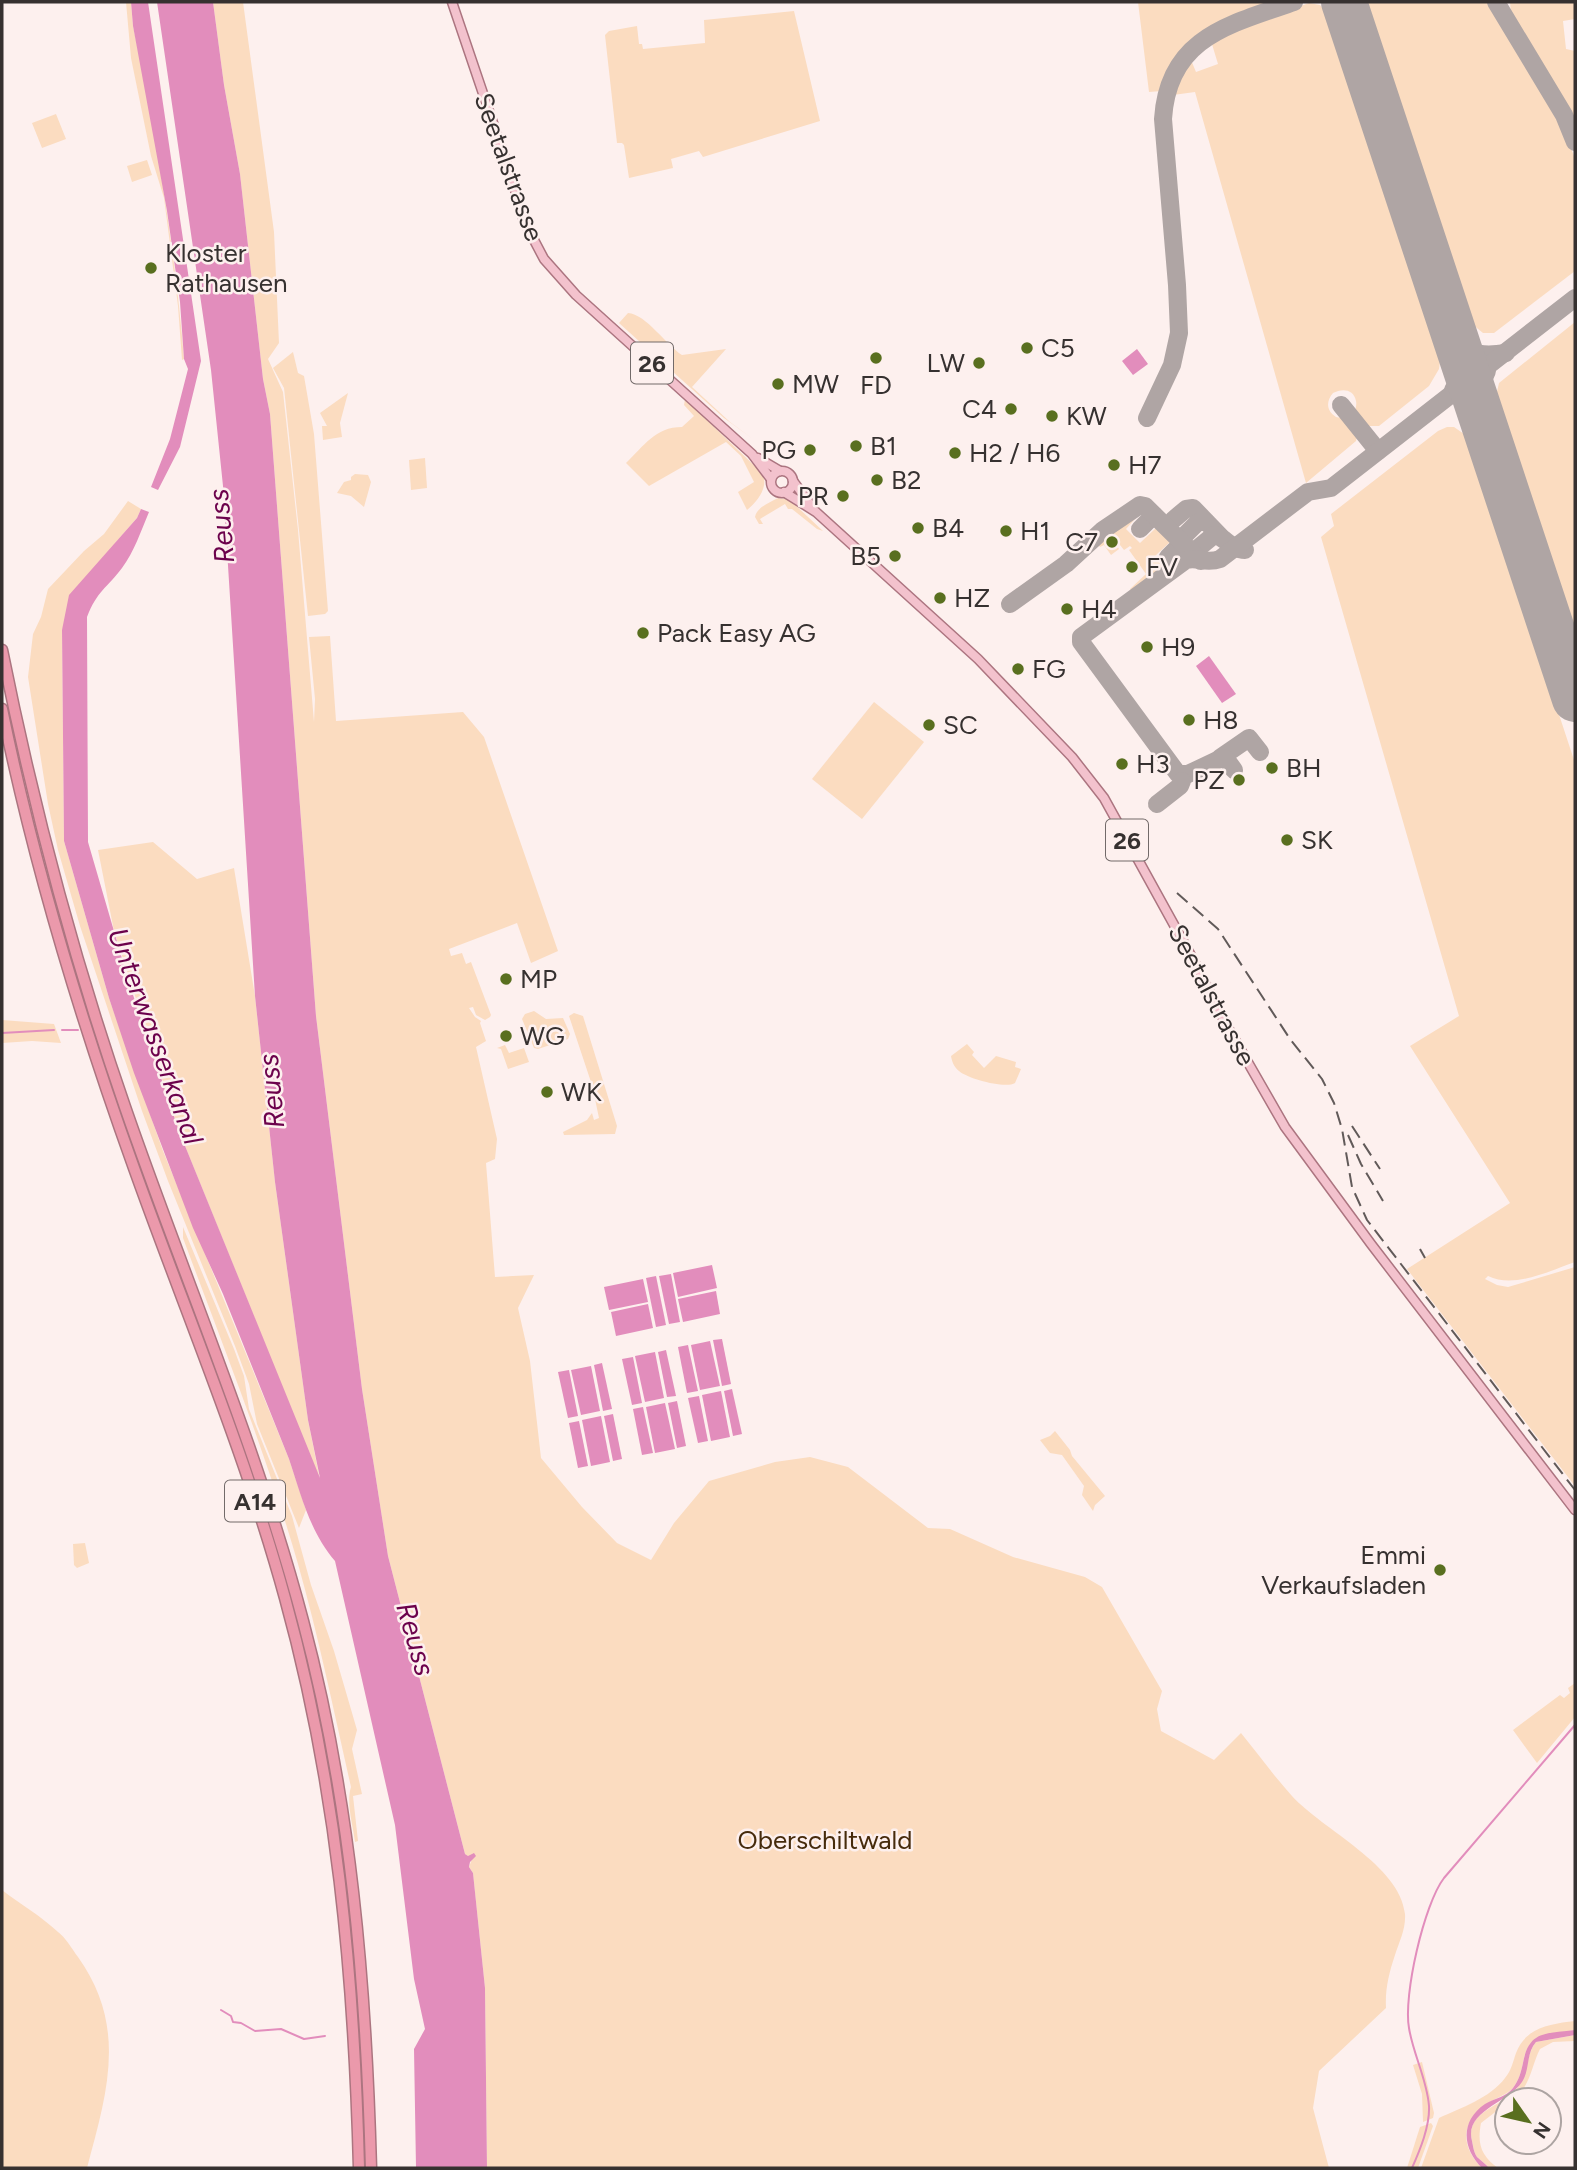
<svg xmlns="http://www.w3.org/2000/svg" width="1577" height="2170" font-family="Figtree,sans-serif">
<rect width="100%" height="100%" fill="#fdf0ee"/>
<!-- green -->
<g fill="#fbdcc0">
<path d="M126 2H131L133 26C156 136 175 247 184 359L182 360 178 306 164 198 151 156 131 58Z"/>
<path d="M213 2H243L274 232 279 343 268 359 283 392 298 530 314 722 315 699 309 637 330 636 336 721 463 712 484 737 558 951 531 963 517 923 449 949 451 956 462 953 466 964 471 962 491 1015 490 1017 485 1020 476 1015 473 1007 469 1008 475 1017 481 1021 480 1023 486 1041 476 1047 497 1139 495 1159 486 1163 495 1277 534 1275 518 1308 530 1361 541 1458 582 1507 617 1543 651 1560 674 1523 709 1481 775 1462 810 1457 848 1467 928 1528 950 1529 1013 1557 1085 1577 1102 1587 1162 1691 1157 1709 1161 1731 1214 1760 1241 1733C1258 1754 1274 1776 1292 1796 1323 1830 1400 1865 1405 1914 1406 1929 1399 1942 1395 1955 1389 1973 1385 1989 1386 2008L1319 2071 1313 2108 1329 2168H487L485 1988 473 1873 469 1867 472 1859 465 1854 388 1556 362 1389 316 1016 270 414 263 379 240 174 224 85Z"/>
<path d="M1138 2H1277C1221 21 1180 27 1162 91L1149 92Z"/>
<polygon points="1367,2 1491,2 1560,118 1575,159 1575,271 1494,333 1483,333 1472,324"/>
<polygon points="1510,2 1575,2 1575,19 1563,21 1566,49 1575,51 1575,125 1511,14"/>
<path d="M1309 3 1320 5 1328 15 1441 354 1439 369 1429 386 1379 426H1367C1363 423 1356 418 1355 413 1355 409 1357 405 1356 401 1354 389 1342 388 1333 393 1326 401 1326 411 1336 417L1346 419 1357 436 1356 441 1306 483 1195 92 1173 95 1179 76 1191 60 1196 72 1218 64 1211 41 1227 33Z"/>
<polygon points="794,11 820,121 703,157 699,151 671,159 673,168 629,178 624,145 622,143 617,143 605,35 609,31 637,26 639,44 642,44 643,49 705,43 704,20"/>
<polygon points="56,114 66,139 42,148 32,123"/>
<polygon points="147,160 152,175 132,182 127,166"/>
<path d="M628 313C646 314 666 345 682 355L726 349 692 387 730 422 753 439 724 418 619 323Z"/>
<polygon points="1575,322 1575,636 1496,396 1499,383"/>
<polygon points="293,352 298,373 304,376 314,434 328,611 325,614 308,616 284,388 273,368"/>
<polygon points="348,393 340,423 342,437 323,440 322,426 327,426 320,413"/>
<path d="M685 399 763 474C768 488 758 501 747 510L738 492 754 482 741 456 726 442 649 486 626 463C644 446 655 427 682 427L694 416 684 405Z"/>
<path d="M1447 427H1454L1467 436 1575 763V1262C1549 1271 1514 1289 1488 1276L1485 1279 1497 1285 1508 1287 1575 1267V1486L1407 1269 1510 1203 1410 1046 1459 1016 1321 537 1334 526 1331 514 1438 431Z"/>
<polygon points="425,458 427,488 411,490 409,460"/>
<polygon points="355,474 368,475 371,482 364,507 351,496 337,493 344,482 351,480 351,477"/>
<path d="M778 498 786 499 792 502 823 531 817 529 792 509H788L785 504 760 519 763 524H759L755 517C757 507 769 503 778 498Z"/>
<polygon points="128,501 141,509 137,518 116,542 62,630 64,841 109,998 163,1151 289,1459 306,1510 299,1528 257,1424 249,1384 235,1346 168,1181 142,1111 80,926 58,850 48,804 28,677 33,634 41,617 48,589 84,551 104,534"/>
<polygon points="1142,511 1126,529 1140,543 1157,527 1171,541 1154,557 1164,568 1132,592 1130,589 1146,574 1129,550 1132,548 1130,546 1124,550 1112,535 1104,541 1111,550 1117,546 1119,549 1111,555 1104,545 1100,547 1098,544"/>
<polygon points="874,702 924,742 862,819 812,779"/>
<polygon points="153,842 197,879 234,868 255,996 275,1182 308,1420 320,1480 179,1131 114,931 98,850"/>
<polygon points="534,1011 546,1019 563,1018 570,1034 568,1039 538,1049 534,1048 522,1019 525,1014"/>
<polygon points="574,1013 583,1016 617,1126 615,1134 564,1135 563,1132 587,1120 592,1113 594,1120 599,1118 592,1085 569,1016"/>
<polygon points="2,1020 54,1024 61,1043 32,1041 2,1043"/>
<path d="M967 1044 974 1052 972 1055 984 1068 996 1056 1016 1062 1015 1067 1021 1069 1015 1083C1006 1089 968 1079 959 1071 954 1067 952 1062 951 1056Z"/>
<polygon points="505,1045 509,1053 524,1048 529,1062 508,1069 501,1049 497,1048"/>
<path d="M183 1227 234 1349 244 1376 249 1409 292 1516 311 1585 334 1651 357 1730 352 1749 362 1794 353 1796 358 1841 355 1842C353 1825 346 1803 351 1787 334 1712 319 1638 298 1564 266 1453 223 1346 183 1238Z"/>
<polygon points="1055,1431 1070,1450 1072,1456 1105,1496 1095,1505 1093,1511 1082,1495 1084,1486 1062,1455 1050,1453 1040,1440 1050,1436"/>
<polygon points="85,1543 89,1563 77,1568 74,1565 73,1544"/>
<polygon points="1575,1683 1575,1717 1537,1763 1513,1730 1560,1695 1564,1698 1570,1693 1568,1688"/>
<path d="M2 1890C20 1904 41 1916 58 1932 66 1938 72 1949 78 1957 128 2027 107 2093 87 2168H2Z"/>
<path d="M1575 2021V2030C1547 2036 1529 2030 1523 2063 1521 2072 1519 2080 1513 2088 1506 2095 1498 2097 1490 2102 1462 2119 1458 2144 1482 2168H1421L1439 2118C1461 2108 1490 2098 1505 2078 1511 2071 1513 2062 1516 2053 1526 2027 1550 2024 1575 2021Z"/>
<path d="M1575 2035V2041L1553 2042 1540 2049C1531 2066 1529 2096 1507 2100V2103L1481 2123C1477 2144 1481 2156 1498 2168H1489C1486 2164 1481 2161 1477 2157 1474 2153 1473 2146 1472 2141 1464 2111 1505 2106 1518 2087 1528 2072 1527 2052 1536 2042Z"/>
<polygon points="1422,2062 1434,2113 1433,2118 1423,2122 1422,2094 1413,2065"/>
<polygon points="1431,2123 1433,2126 1418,2168 1407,2168 1420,2127"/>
</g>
<!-- water -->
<g fill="#e28dbc">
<polygon points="131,2 148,2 201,361 180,447 158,490 151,487 170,439 188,369 184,359 180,302 167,211 133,26"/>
<path d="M157 2H213L224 85 240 174 263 379 270 414 316 1016 362 1389 388 1556 465 1854 468 1856 474 1853 476 1856 470 1862 469 1867 473 1873 485 1988 487 2168H416L414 2049 425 2029 414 1979 395 1825 335 1561C310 1532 301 1495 289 1459L223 1294 193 1228 134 1073 109 998 64 841 62 630 69 595 137 518 141 509 149 512C141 531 134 552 122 568 107 588 97 591 87 617L88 842 130 986 179 1131 320 1478 308 1420 275 1182 255 996 223 486 211 370Z"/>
<polygon points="1137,349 1148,364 1133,375 1122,361"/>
<polygon points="1209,656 1236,694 1222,703 1196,666"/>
<polygon points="712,1265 717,1288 678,1297 673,1273"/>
<polygon points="671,1274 680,1322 669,1324 659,1276"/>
<polygon points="656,1276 666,1325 656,1327 646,1278"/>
<polygon points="643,1279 648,1302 609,1310 604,1287"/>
<polygon points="716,1291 720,1314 683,1322 678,1299"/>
<polygon points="648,1304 653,1328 616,1336 611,1312"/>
<polygon points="722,1339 731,1384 722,1386 713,1340"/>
<polygon points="710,1341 720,1386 700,1390 691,1345"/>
<polygon points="688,1345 698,1391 687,1393 678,1347"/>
<polygon points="666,1350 676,1396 667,1397 658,1352"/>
<polygon points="655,1352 664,1398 645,1402 635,1356"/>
<polygon points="633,1357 642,1403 632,1405 622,1359"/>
<polygon points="602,1363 612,1409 603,1411 594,1365"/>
<polygon points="591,1366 600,1411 581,1415 571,1370"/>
<polygon points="569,1370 578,1416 568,1418 558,1372"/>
<polygon points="732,1389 742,1434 733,1436 724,1391"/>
<polygon points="721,1391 730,1437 711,1441 702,1395"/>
<polygon points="699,1396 708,1441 698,1443 688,1398"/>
<polygon points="677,1401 686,1446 677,1448 668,1403"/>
<polygon points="665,1403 675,1449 655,1453 646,1407"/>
<polygon points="643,1407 653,1453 642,1455 633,1409"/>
<polygon points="613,1414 622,1459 613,1461 604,1416"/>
<polygon points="601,1416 610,1462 591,1466 582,1420"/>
<polygon points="579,1421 588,1466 578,1468 569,1423"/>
<path d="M1575 2030V2035L1536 2042C1526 2053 1530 2070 1522 2082 1508 2103 1464 2111 1472 2141 1473 2146 1474 2153 1477 2157 1481 2161 1486 2164 1489 2168H1482C1462 2148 1460 2121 1485 2104 1495 2098 1506 2097 1513 2088 1519 2080 1521 2072 1523 2063 1529 2030 1546 2034 1575 2030Z"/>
</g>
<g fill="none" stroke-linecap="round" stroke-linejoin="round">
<!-- stream -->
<g stroke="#e28dbc" stroke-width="2">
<polyline points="62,1030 78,1030"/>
<polyline points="2,1033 54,1030"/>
<polyline points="221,2010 231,2016 233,2022 241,2023 255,2031 281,2029 304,2039 325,2036"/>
<path d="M1412 2168C1420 2150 1430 2126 1429 2106 1427 2079 1413 2054 1409 2028 1403 1996 1424 1904 1444 1878L1575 1725"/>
</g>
<!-- taxiway -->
<g stroke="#afa5a4" stroke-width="18">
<polyline points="1347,2 1347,12"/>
<polyline points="1496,2 1564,115 1575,142"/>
<path d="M1456 339C1469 356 1486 356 1506 353"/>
<polyline points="1453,390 1463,372 1461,356"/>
<polyline points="1341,405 1378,451"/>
<polyline points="1479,409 1478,392 1487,371"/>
<path d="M1147 418 1172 365 1179 333 1177 285 1163 119C1168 38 1228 25 1294 2"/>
<polyline points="1173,520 1186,509 1193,508 1221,537"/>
<polyline points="1140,529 1154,515"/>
<polyline points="1186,534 1198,522 1206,522"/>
<path d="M1197 549 1214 535C1226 537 1231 550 1245 550"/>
<polyline points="1168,557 1182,543"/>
<polyline points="1010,604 1066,564 1103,530 1140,505 1145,506 1201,561"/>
<polyline points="1220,758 1249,738 1260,752"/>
<path d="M1234 770 1226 759 1222 758 1188 774H1178L1081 642V637L1186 560C1198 557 1206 564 1220 559L1308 492 1331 488 1575 298"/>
<polyline points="1157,804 1180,786 1182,781"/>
</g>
<!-- runway -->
<polyline stroke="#afa5a4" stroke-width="46" points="1344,2 1575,699"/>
<defs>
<g id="major">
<polyline points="452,2 511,176 524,221 544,259 576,295 752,454 771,479"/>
<polyline points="758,458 780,471"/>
<circle cx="782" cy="482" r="11"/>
<polyline points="793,481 810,504"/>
<polyline points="784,492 816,512 978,659 1072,757 1104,798 1195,963 1227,1026 1285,1127 1371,1244 1575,1510"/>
</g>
<g id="highway">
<path d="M2 650C33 805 73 957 125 1107 184 1278 257 1446 303 1621 351 1801 366 1983 371 2168"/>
<path d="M2 709C34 866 80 1018 134 1168 185 1311 245 1452 285 1598 337 1786 354 1974 359 2168"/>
</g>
</defs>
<!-- major casing -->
<use href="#major" stroke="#ac7580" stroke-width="11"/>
<!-- highway casing -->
<use href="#highway" stroke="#ac7580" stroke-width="13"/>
<!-- major -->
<use href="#major" stroke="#f3c2cd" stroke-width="8"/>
<!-- highway -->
<use href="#highway" stroke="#eb99ab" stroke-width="10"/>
<!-- rail -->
<g stroke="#615a59" stroke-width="2" stroke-dasharray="14 7" stroke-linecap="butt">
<polyline points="1177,893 1218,929 1290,1039 1322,1079 1334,1103 1342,1129 1352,1187 1367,1220 1575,1490"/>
<polyline points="1352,1126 1380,1169"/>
<polyline points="1348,1135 1361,1164 1383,1201"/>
<polyline points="1420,1249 1425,1258"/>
</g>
</g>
<!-- markers -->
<g fill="#596f1f" stroke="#fdf0ee" stroke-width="2.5">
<circle cx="151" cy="268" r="7"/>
<circle cx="1027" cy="348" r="7"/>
<circle cx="876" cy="358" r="7"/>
<circle cx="979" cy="363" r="7"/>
<circle cx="778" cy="384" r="7"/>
<circle cx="1011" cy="409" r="7"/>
<circle cx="1052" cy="416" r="7"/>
<circle cx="856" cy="446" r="7"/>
<circle cx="810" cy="450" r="7"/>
<circle cx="955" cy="453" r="7"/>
<circle cx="1114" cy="465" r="7"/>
<circle cx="877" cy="480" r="7"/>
<circle cx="843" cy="496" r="7"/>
<circle cx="918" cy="528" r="7"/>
<circle cx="1006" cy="531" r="7"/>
<circle cx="1112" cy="542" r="7"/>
<circle cx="895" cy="556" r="7"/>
<circle cx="1132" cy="567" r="7"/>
<circle cx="940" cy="598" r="7"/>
<circle cx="1067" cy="609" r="7"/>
<circle cx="643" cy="633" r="7"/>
<circle cx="1147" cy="647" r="7"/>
<circle cx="1018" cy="669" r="7"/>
<circle cx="1189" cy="720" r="7"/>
<circle cx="929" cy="725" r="7"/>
<circle cx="1122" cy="764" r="7"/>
<circle cx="1272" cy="768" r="7"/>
<circle cx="1239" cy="780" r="7"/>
<circle cx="1287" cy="840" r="7"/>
<circle cx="506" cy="979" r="7"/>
<circle cx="506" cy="1036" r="7"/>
<circle cx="547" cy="1092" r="7"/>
<circle cx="1440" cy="1570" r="7"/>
</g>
<g text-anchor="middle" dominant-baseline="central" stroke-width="5" stroke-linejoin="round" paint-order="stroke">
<!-- shield labels -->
<g fill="#fdf0ee" stroke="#726a69" stroke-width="2">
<rect x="631" y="342.5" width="42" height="41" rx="5"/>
<rect x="1106" y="819.5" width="42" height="41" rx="5"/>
<rect x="225" y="1480.5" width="60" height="41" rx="5"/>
</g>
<g font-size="24" font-weight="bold" fill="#363130">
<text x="652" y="363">26</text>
<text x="1127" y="840">26</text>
<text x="255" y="1501">A14</text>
</g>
<!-- street labels -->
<g font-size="26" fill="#363130" stroke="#fdf0ee">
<text transform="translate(509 167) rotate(70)">Seetalstrasse</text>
<text transform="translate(1212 995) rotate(62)">Seetalstrasse</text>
</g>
<!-- poi labels -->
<g font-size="26" fill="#363130" stroke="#fdf0ee" text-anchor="start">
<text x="165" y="253">Kloster<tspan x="165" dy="30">Rathausen</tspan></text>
<text x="1041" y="348">C5</text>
<text x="965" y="363" text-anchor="end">LW</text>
<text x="792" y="384">MW</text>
<text x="876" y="385" text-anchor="middle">FD</text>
<text x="997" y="409" text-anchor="end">C4</text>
<text x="1066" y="416">KW</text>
<text x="870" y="446">B1</text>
<text x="796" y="450" text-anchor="end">PG</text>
<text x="969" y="453">H2 / H6</text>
<text x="1128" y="465">H7</text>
<text x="891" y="480">B2</text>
<text x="829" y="496" text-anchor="end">PR</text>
<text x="932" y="528">B4</text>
<text x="1020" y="531">H1</text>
<text x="1098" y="542" text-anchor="end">C7</text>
<text x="881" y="556" text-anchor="end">B5</text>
<text x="1146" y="567">FV</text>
<text x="954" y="598">HZ</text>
<text x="1081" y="609">H4</text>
<text x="657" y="633">Pack Easy AG</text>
<text x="1161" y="647">H9</text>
<text x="1032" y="669">FG</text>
<text x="1203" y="720">H8</text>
<text x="943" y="725">SC</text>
<text x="1136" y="764">H3</text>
<text x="1286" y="768">BH</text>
<text x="1225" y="780" text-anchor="end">PZ</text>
<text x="1301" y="840">SK</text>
<text x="520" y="979">MP</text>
<text x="520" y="1036">WG</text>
<text x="561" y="1092">WK</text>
<text x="1426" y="1555" text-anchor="end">Emmi<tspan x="1426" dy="30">Verkaufsladen</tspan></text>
</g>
<!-- park labels -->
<g font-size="26" fill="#462b0c" stroke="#fdf0ee">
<text x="825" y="1840">Oberschiltwald</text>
</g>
<!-- water labels -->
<g font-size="28" font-style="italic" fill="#6c024c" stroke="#fdf0ee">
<text transform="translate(221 526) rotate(-95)">Reuss</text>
<text transform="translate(156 1036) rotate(70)">Unterwasserkanal</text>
<text transform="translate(271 1091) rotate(-95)">Reuss</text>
<text transform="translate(416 1639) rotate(74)">Reuss</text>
</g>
</g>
<!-- border -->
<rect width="1577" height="2170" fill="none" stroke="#363130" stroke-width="7"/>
<!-- north arrow -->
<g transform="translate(1528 2121) rotate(124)"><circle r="33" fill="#fdf0ee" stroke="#ada4a2" stroke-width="2"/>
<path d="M0-5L12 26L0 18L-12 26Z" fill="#596f1f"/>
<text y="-10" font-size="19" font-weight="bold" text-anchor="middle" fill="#363130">N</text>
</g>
</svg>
